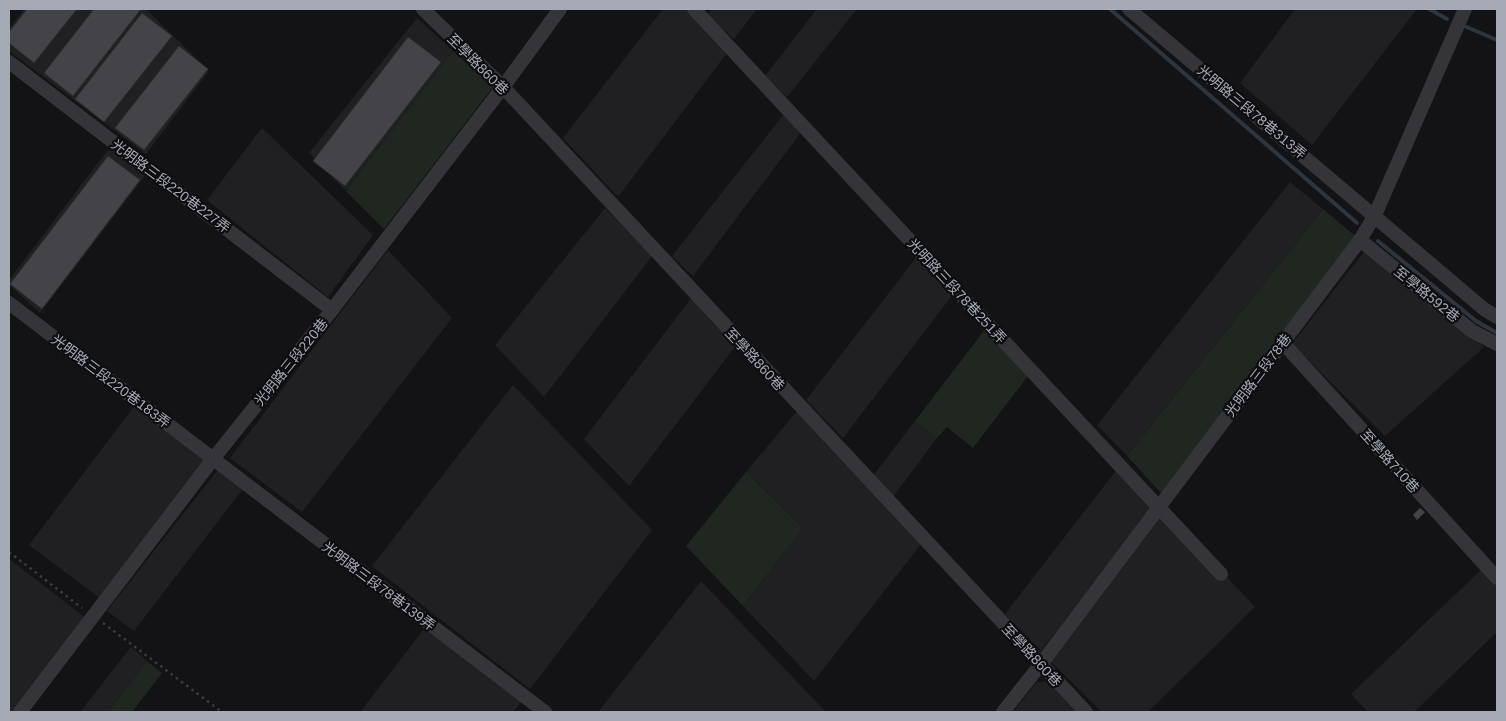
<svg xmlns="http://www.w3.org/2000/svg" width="1506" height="721" font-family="Arial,'Noto Sans TC',sans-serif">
<rect width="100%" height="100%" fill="#131315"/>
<!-- built -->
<g fill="#201f22">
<polygon points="24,9 146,9 209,71 146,154 9,51 9,29"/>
<polygon points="663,9 686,9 727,53 618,197 563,138"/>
<polygon points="712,9 757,9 734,39 707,15"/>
<polygon points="817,9 857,9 787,97 765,76"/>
<polygon points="1295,9 1417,9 1312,145 1240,83"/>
<polygon points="417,18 453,51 346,191 309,153"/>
<polygon points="784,114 802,131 693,276 672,256"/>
<polygon points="262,128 373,235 328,297 207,200"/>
<polygon points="110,147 147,173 40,313 9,285 9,280"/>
<polygon points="1290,182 1323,209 1127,456 1097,425"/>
<polygon points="605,208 653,255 544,397 495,345"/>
<polygon points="1367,248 1484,347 1385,436 1292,344"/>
<polygon points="388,250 452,318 302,512 230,458"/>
<polygon points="919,254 954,293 843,438 806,400"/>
<polygon points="692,297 737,344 629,486 584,439"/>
<polygon points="513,385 652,530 530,689 372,566"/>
<polygon points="136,404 207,457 101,599 29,545"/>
<polygon points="798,410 922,543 814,681 743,606 803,528 746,472"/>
<polygon points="915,421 937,438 893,497 872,477"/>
<polygon points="220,467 245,486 134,631 107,611"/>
<polygon points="1118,468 1155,503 1041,651 1005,614"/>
<polygon points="1163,509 1255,607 1148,712 1102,712 1047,658"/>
<polygon points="9,559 86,618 13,712 9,712"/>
<polygon points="1481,570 1497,587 1497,632 1414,712 1368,712 1351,694"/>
<polygon points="701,581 826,712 598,712"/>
<polygon points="428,624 524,699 513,712 360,712"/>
<polygon points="131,647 147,661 108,712 80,712"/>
<polygon points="1051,680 1081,712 1013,712 1036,683"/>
</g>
<!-- green -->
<g fill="#202721">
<polygon points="453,51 493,87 384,229 346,191"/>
<polygon points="1323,209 1355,236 1162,494 1127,456"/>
<polygon points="986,328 1031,372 973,448 947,427 937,438 915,421"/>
<polygon points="746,472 803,528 743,606 686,546"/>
<polygon points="147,661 162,673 132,712 108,712"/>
</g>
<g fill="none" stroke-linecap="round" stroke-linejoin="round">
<!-- stream -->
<g stroke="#2e353c" stroke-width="4">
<polyline points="1110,9 1357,223"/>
<polyline points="1429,9 1447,19"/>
<polyline points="1462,25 1497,40"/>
<polyline points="1378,241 1476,321 1497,333"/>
</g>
</g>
<!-- building -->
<g fill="#434348" stroke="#2e2e31">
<polygon points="27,9 77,9 34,63 9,43 9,32"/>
<polygon points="94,9 141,9 73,96 44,73"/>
<polygon points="142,13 172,36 104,122 75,99"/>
<polygon points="408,37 441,62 345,186 313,161"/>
<polygon points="179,46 208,69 144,150 115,128"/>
<polygon points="108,156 140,180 42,309 10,284"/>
<polygon points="1420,508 1425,512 1417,520 1413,515"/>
</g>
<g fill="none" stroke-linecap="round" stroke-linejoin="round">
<!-- path -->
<g stroke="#3b3c40" stroke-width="2.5" stroke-dasharray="2.5 4" stroke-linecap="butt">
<polyline points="9,552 82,608"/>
<polyline points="103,623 222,712"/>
</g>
<!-- minor -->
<g stroke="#353539" stroke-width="14">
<polyline points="423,9 503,87 1086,712"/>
<polyline points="694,9 1221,574"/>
<polyline points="1129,9 1484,309 1497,317"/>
<polyline points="9,62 332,310"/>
<polyline points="1360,240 1472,331 1497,344"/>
<polyline points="9,303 545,712"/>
<polyline points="1283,343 1497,578"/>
<polyline points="20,712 213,459 332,310 503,87 560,9"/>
<polyline points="1003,712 1041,664 1360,240 1375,215 1465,9"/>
</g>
</g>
<g text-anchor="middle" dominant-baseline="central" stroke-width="4.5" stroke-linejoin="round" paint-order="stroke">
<!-- street labels -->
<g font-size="14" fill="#a6aab4" stroke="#0e0e10">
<text transform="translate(478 64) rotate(45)">至學路860巷</text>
<text transform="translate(1252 112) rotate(40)">光明路三段78巷313弄</text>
<text transform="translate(171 186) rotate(37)">光明路三段220巷227弄</text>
<text transform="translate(957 291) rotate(47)">光明路三段78巷251弄</text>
<text transform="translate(1427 294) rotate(39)">至學路592巷</text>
<text transform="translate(755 359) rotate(47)">至學路860巷</text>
<text transform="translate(291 362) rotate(-51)">光明路三段220巷</text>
<text transform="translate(1258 375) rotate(-53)">光明路三段78巷</text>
<text transform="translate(111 381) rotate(37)">光明路三段220巷183弄</text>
<text transform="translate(1390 461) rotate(48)">至學路710巷</text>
<text transform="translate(379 586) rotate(37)">光明路三段78巷139弄</text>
<text transform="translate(1032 655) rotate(47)">至學路860巷</text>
</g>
</g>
<!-- border -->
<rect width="1506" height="721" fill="none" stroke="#a6aab4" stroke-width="20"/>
</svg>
